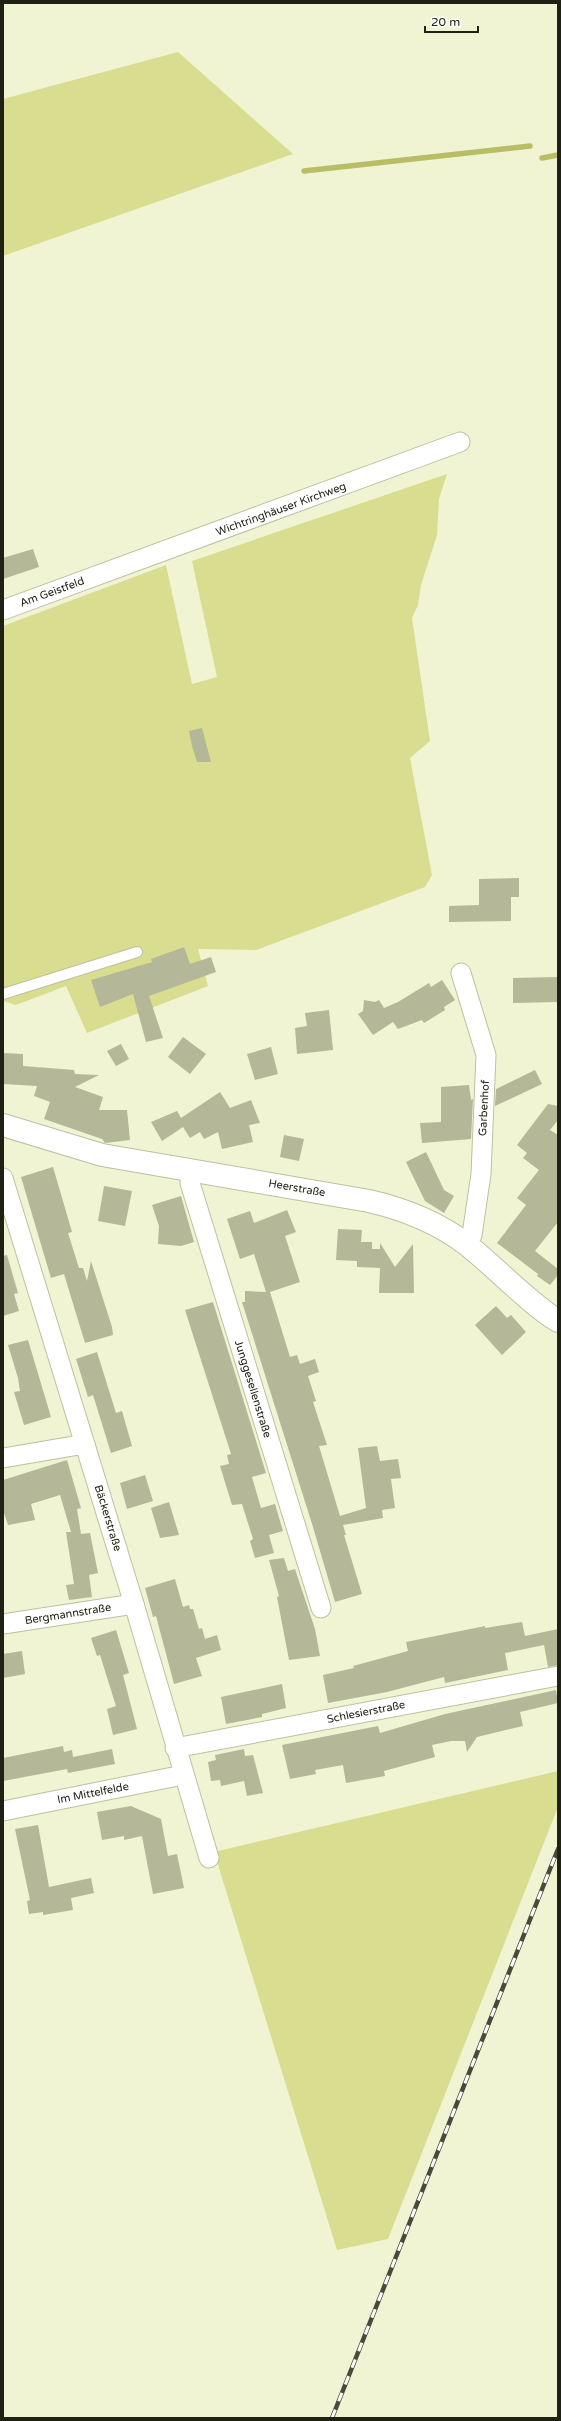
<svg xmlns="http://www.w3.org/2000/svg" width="561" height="2421" font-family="'Varela Round',sans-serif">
<rect width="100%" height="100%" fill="#f1f4d3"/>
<!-- green -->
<g fill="#d8dd8f">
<polygon points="178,52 293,154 3,256 3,99"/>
<polygon points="447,474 439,499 437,535 421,585 418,605 412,618 430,741 410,758 432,875 425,887 256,950 198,949 208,986 87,1033 66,986 16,1005 3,1001 3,626 166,565 192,684 217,677 192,561"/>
<polygon points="558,1771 558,1807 388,2239 337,2250 214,1852"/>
</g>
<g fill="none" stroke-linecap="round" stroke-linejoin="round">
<!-- stream -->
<g stroke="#b9be66" stroke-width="5.5">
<polyline points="542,158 558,155"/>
<polyline points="304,171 530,146"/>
</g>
</g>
<!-- building -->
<g fill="#b4b798">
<polygon points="33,549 39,567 3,579 3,558"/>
<polygon points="202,728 211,762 197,762 192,746 189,731"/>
<polygon points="519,878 519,897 511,897 511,921 449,922 449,906 479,905 479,879"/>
<polygon points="184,947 190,964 211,957 216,972 149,996 163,1038 146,1042 133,994 100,1007 91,980 152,962 151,959"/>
<polygon points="558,977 558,1002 513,1003 513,978"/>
<polygon points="442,980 455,1000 444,1007 445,1010 424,1023 422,1020 398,1029 393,1022 373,1035 358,1014 363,1011 364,1000 375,1002 379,1000 384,1008 398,1002 429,983 431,987"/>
<polygon points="329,1010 333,1050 297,1054 295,1028 307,1026 305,1013"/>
<polygon points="183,1037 206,1054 190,1074 168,1057"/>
<polygon points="121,1044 129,1059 116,1066 107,1051"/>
<polygon points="271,1047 278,1074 255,1080 247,1054"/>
<polygon points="3,1053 23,1054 23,1066 74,1070 75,1074 99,1075 75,1087 103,1097 99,1110 127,1110 130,1140 105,1143 102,1139 44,1119 50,1102 34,1096 37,1086 3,1084"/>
<polygon points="535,1070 542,1084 495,1106 496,1089"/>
<polygon points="469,1085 471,1100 473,1099 471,1139 422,1143 420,1123 441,1122 441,1087"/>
<polygon points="220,1092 230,1108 251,1100 260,1123 249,1125 253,1142 222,1149 218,1132 204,1139 200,1132 190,1138 183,1127 162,1141 151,1122 177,1111 181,1118"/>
<polygon points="548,1104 558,1106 558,1120 550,1130 558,1135 558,1222 535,1251 558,1269 558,1275 550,1285 537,1276 538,1274 497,1243 526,1205 517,1198 539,1170 523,1158 527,1153 517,1145"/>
<polygon points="284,1135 304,1139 299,1161 280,1157"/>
<polygon points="426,1152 444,1190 454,1196 444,1213 425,1201 406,1162"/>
<polygon points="53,1167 72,1232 68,1233 79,1268 83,1268 87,1281 91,1261 112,1327 113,1335 85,1343 64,1274 51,1278 21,1177"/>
<polygon points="104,1186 132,1191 125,1226 98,1221"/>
<polygon points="181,1196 194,1242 181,1246 158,1244 159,1226 152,1205"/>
<polygon points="287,1210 296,1232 285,1236 300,1282 270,1292 290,1357 297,1355 300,1364 315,1359 319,1372 308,1376 316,1401 313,1402 327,1445 319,1446 340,1516 366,1508 358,1448 377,1446 380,1461 398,1459 401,1478 391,1479 395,1508 382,1510 383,1518 343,1525 346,1535 344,1535 362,1594 335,1602 313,1527 242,1302 245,1302 245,1291 266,1292 254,1254 240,1259 227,1219 250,1211 254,1223"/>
<polygon points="338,1229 362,1230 361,1242 372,1242 372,1249 380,1249 380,1243 395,1267 413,1244 414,1293 379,1293 380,1268 357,1267 357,1261 336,1260"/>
<polygon points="7,1255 18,1293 14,1294 19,1311 3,1316 3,1256"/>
<polygon points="213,1302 266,1473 252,1477 261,1508 275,1504 283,1531 269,1535 274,1553 255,1558 250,1541 253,1539 242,1504 232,1505 220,1466 229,1464 227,1455 231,1454 185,1310"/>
<polygon points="496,1306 507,1318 511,1315 526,1332 502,1355 475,1325"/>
<polygon points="28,1340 51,1417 24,1425 14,1392 20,1391 18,1378 8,1345"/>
<polygon points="97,1352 116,1413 122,1411 132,1446 111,1453 93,1395 88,1397 76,1359"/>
<polygon points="67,1460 81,1508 77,1509 81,1534 90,1533 98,1573 89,1575 92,1597 69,1600 66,1585 74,1584 66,1532 71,1532 60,1495 31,1504 35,1520 8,1525 3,1510 3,1480"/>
<polygon points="145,1475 153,1501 127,1509 120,1483"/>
<polygon points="169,1502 179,1535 160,1538 151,1508"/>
<polygon points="284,1558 288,1571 295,1569 315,1629 320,1656 289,1660 277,1597 279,1596 269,1560"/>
<polygon points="175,1579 183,1607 189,1605 190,1609 193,1609 199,1629 202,1628 205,1639 217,1635 221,1650 196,1658 202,1676 174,1684 156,1616 153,1617 145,1588"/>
<polygon points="522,1622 525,1636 558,1629 558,1665 548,1667 544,1645 505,1653 508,1670 445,1683 444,1677 387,1692 328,1703 323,1675 354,1668 353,1666 408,1651 406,1642 485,1626 485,1628"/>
<polygon points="116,1630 129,1673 123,1675 137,1729 113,1735 107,1709 116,1706 100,1655 97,1656 91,1638"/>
<polygon points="22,1651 25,1674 3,1678 3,1654"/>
<polygon points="282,1684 286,1708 262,1714 262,1717 226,1724 221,1697"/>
<polygon points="556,1690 558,1703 520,1712 523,1726 477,1737 467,1752 465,1741 451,1741 432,1745 435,1757 384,1771 385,1776 346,1783 343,1765 315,1770 316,1774 290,1779 282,1745 378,1726 380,1733 445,1714"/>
<polygon points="63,1746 64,1752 72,1750 73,1757 112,1749 115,1764 68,1773 67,1769 3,1781 3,1758"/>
<polygon points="244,1749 245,1756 253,1755 263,1793 247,1796 244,1781 221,1786 220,1780 211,1781 208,1762 216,1760 215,1755"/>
<polygon points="131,1806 161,1819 168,1856 177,1854 184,1888 153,1894 142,1836 124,1840 124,1836 102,1840 97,1812"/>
<polygon points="38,1825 49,1887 91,1878 94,1893 71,1898 73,1910 43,1915 43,1912 29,1914 27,1901 30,1900 15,1829"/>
</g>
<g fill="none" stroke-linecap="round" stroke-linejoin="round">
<defs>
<polyline id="lane" points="3,994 137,952"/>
<g id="street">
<polyline points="3,610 460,442"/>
<polyline points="461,973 486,1055 481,1174 472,1235 465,1244"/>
<polyline points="191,1170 190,1183 321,1608"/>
<polyline points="3,1178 134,1604 209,1858"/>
<polyline points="3,1458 85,1444"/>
<polyline points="3,1624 134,1604"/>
<polyline points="175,1748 558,1676"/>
<polyline points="3,1811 183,1775"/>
</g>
<path id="secondary" d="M3 1125 102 1155 369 1201C404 1209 437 1222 466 1244 497 1268 525 1300 558 1321"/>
</defs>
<!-- lane casing -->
<use href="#lane" stroke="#bdc0a1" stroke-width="12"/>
<!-- street casing -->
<use href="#street" stroke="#bdc0a1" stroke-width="21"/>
<!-- secondary casing -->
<use href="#secondary" stroke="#bdc0a1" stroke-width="24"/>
<!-- lane -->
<use href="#lane" stroke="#fff" stroke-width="10"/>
<!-- street -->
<use href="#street" stroke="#fff" stroke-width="19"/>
<!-- secondary -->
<use href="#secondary" stroke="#fff" stroke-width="22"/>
<defs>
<polyline id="rail" points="332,2418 558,1849"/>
</defs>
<!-- rail casing -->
<use href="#rail" stroke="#494b3a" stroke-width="4.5"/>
<!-- rail -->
<use href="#rail" stroke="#fff" stroke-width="3" stroke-dasharray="9" stroke-linecap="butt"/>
</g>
<g text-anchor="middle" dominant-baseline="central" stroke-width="3.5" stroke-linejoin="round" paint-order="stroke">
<!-- street labels -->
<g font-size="11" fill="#202115" stroke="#fff">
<text transform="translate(281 509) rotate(-20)">Wichtringhäuser Kirchweg</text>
<text transform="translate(52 592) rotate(-20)">Am Geistfeld</text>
<text transform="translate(484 1108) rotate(-87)">Garbenhof</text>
<text transform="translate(297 1188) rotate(10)">Heerstraße</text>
<text transform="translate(253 1389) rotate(73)">Junggesellenstraße</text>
<text transform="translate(108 1518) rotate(73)">Bäckerstraße</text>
<text transform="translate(68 1614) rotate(-9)">Bergmannstraße</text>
<text transform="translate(366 1712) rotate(-11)">Schlesierstraße</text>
<text transform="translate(93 1793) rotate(-11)">Im Mittelfelde</text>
</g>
</g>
<!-- border -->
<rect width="561" height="2421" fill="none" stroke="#202115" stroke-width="8"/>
<!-- scale -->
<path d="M425 26v6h53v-6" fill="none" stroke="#202115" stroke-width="2"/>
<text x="431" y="26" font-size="12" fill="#202115" stroke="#ffffff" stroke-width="3" paint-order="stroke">20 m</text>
</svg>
